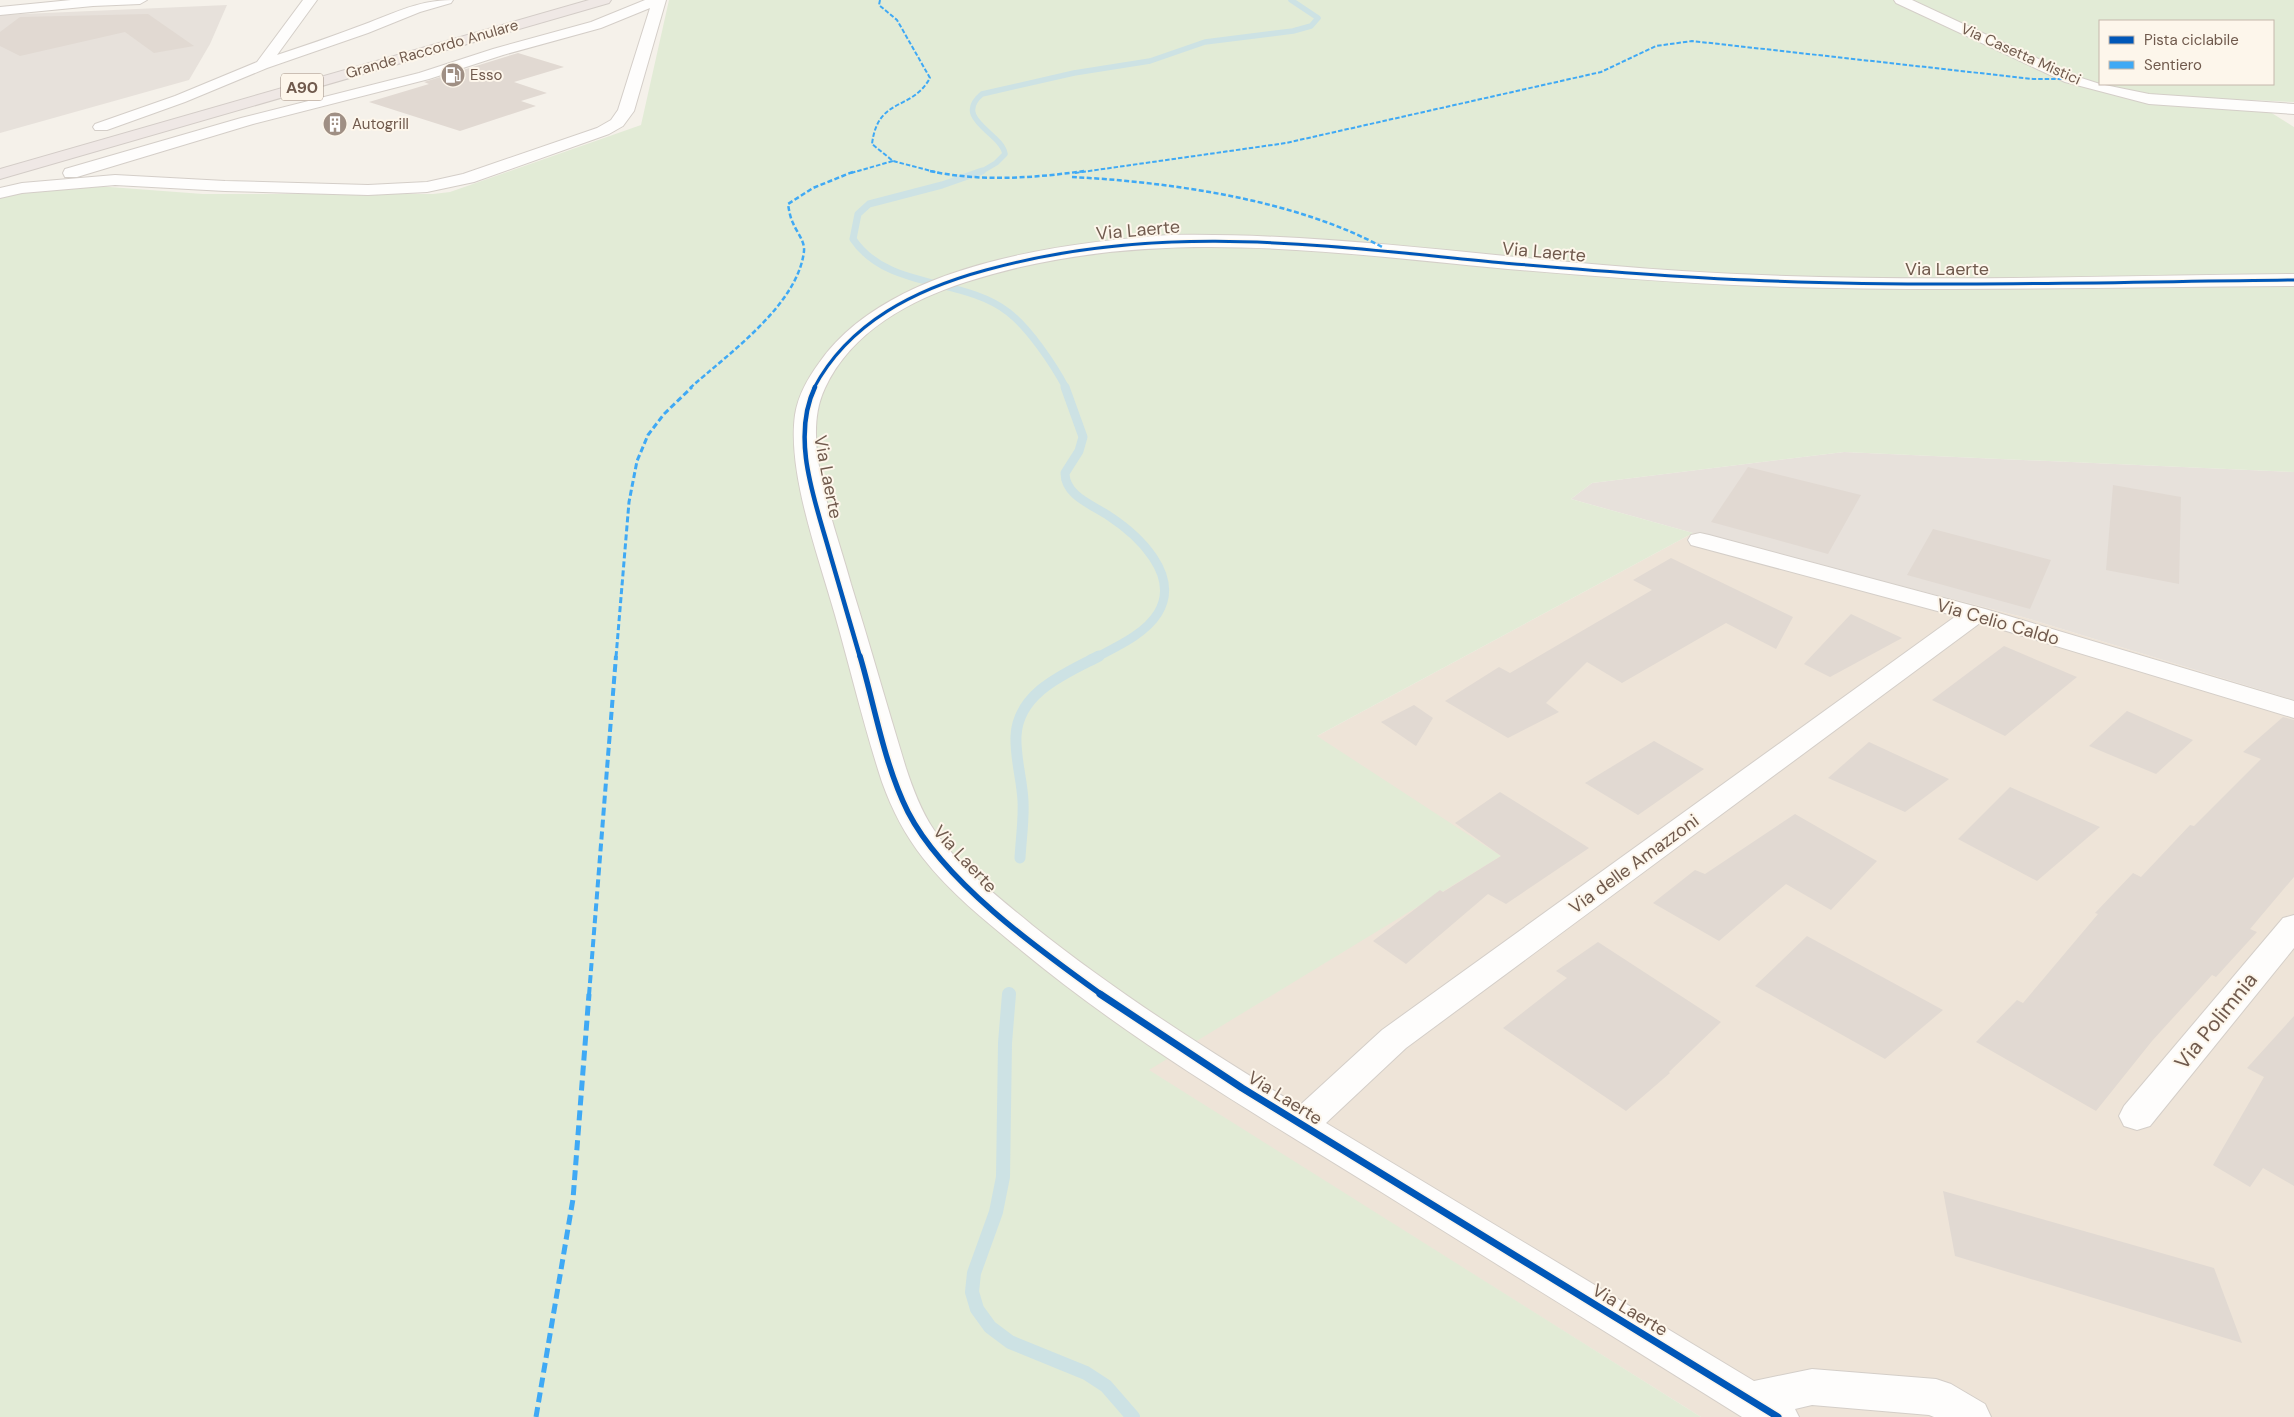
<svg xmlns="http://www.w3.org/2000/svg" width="2294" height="1417" font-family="'DM Sans',sans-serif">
<rect width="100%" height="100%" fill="#f5f1ea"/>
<!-- residential -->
<polygon fill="#eee4d8" points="1693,533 2023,617 2294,700 2294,1417 1701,1417 1148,1071 1317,736"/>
<!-- industrial -->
<g fill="#e7e1db">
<polygon points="227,5 210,44 189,80 0,133 0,15"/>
<polygon points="1844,452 2294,472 2294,700 2023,617 1693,533 1571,499 1592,483"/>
</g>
<!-- green -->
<path fill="#e2ebd6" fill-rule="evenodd" d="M669 0H2294V102L2251 100 2294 127V472L1844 452 1592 483 1571 499 1693 533 1317 736 1501 856 1149 1070 1701 1417H0V188H22L70 184 203 194H433L450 192 641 125ZM2100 21H2273V84H2100Z"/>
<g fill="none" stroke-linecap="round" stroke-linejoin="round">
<!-- stream-far4 -->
<path stroke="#cde2e4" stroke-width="5.5" d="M979 173 996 163 1005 154C1002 133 952 119 982 94L1074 73 1150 61 1205 42 1293 31 1311 26 1318 18 1291 0"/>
<!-- stream-far3 -->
<path stroke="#cde2e4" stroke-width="7" d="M982 171 942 185 869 204 858 214 853 239C887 290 963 277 1008 312 1029 328 1054 365 1066 388"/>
<!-- stream-far2 -->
<path stroke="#cde2e4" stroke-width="9" d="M1065 387 1083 437 1079 451 1065 473C1065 496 1093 505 1109 516 1138 535 1181 575 1158 613 1145 634 1118 646 1097 657"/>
<!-- stream-far1 -->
<g stroke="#cde2e4" stroke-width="11">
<path d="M1020 858C1021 839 1024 820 1023 801 1022 779 1015 758 1016 736 1018 692 1066 673 1099 656"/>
<polyline points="1009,995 1009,993"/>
</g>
<!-- stream -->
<polyline stroke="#cde2e4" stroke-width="14" points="1009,994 1005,1043 1003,1177 996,1212 974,1273 972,1292 977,1309 990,1327 1010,1342 1086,1373 1106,1386 1133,1417"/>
</g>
<!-- building -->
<g fill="#e1d9d2">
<polygon points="148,14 194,46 154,53 125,32 20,56 0,46 0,32 20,17"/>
<polygon points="518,53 564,67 514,82 547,93 521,101 536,106 460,131 369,102 429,84 424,82"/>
<polygon points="1748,467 1861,495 1828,554 1711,522"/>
<polygon points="2113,485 2181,497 2179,584 2106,570"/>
<polygon points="1933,529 2051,560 2030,609 1907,575"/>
<polygon points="1671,558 1793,617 1776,649 1726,623 1622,683 1587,662 1546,703 1559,712 1508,738 1445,701 1499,667 1510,673 1652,590 1633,580"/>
<polygon points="1851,614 1902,638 1830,677 1804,664"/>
<polygon points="2004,646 2077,677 2005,736 1932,700"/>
<polygon points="1414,705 1433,718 1416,746 1381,722"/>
<polygon points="2127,711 2193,740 2156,774 2089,746"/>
<polygon points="2283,717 2294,720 2294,877 2250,929 2257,932 2216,977 2212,975 2152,1041 2096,1111 1976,1042 2017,1000 2023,1003 2098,914 2095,913 2133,873 2141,877 2190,825 2194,826 2261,759 2243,752"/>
<polygon points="1654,741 1704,769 1638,815 1585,783"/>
<polygon points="1869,742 1949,779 1905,812 1828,778"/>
<polygon points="2010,787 2100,827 2037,881 1958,839"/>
<polygon points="1500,792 1589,848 1506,904 1488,894 1406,964 1373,941 1440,890 1443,892 1501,856 1455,823"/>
<polygon points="1795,814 1877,861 1831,910 1786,884 1719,941 1653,903 1695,870 1705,874"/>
<polygon points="1807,936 1943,1010 1885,1059 1755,986"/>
<polygon points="1598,942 1721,1022 1669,1072 1670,1073 1626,1111 1503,1028 1567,978 1556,971"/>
<polygon points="2294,1016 2294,1186 2263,1168 2250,1187 2213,1165 2264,1077 2247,1068"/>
<polygon points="1943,1191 2214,1268 2242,1343 1955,1256"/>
</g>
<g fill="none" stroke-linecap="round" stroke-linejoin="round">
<defs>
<g id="minor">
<polygon points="71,0 147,0 140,4 93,6 0,15 0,7"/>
<path d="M303 0H317L277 55C304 46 331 37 357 27 391 15 416 0 453 0L451 3 420 12 368 33 267 68 185 102 107 130H95L93 127 95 124 175 96 257 62Z"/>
<polygon points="645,0 666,0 634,111 623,126 609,134 474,182 427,192 368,195 225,191 115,185 22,193 0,198 0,188 22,183 115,175 225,181 368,185 427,182 463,174 597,128 611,120 618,110 650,8 601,28 503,55 429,79 253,124 77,177 65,177 63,173 65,169 241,118 419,73 493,49 591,22"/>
<polygon points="1894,0 1912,0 2075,76 2100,84 2149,94 2294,104 2294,114 2149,104 2065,82 1896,3"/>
<path d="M1169 235C1340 232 1511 261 1682 271 1886 284 2090 276 2294 274V286C2115 287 1936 292 1757 286 1674 283 1591 276 1508 269 1325 252 1146 224 966 282 910 300 851 332 825 388 815 409 815 431 817 454 823 498 839 541 851 584 870 645 887 706 906 768 913 789 921 811 934 830 959 867 997 896 1032 925 1116 992 1207 1050 1299 1106L1382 1030 1956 616 1691 545 1688 540 1691 535 1700 533 1709 535 1985 609 2294 701V718L1980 623 1406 1048 1326 1123 1754 1381 1812 1369 1936 1379 1951 1384 1985 1404 1991 1417H1934L1929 1415 1812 1405 1795 1409 1799 1417H1742C1621 1341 1499 1266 1378 1190 1257 1115 1132 1042 1022 951 987 922 951 894 923 858 905 835 892 810 882 782 864 727 851 671 835 615 819 558 787 473 795 415 798 395 808 378 819 363 887 265 1058 243 1169 235Z"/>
<polygon points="2294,915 2294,948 2150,1126 2137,1130 2124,1126 2119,1116 2124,1106 2283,918"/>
</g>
<polygon id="highway" points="589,0 611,0 609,3 0,179 0,169"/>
</defs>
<!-- minor casing -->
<use href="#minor" stroke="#d4cec8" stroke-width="2"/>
<!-- highway casing -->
<use href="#highway" stroke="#d3ccc7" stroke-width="2"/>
<!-- minor -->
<use href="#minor" fill="#fefdfc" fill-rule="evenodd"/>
<!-- highway -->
<use href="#highway" fill="#efe8e5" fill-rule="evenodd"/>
<!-- quiet-far4 -->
<g stroke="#3fa9f5" stroke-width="2" stroke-dasharray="4.5 2" stroke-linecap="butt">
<path d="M880 0 879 5 897 20 930 78C911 112 878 96 872 144L893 161 939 173"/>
<polyline points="851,173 893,161"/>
<polyline points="1075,173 1286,143 1601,72 1656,46 1692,41 2033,79 2070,79"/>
</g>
<!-- quiet-far3 -->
<g stroke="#3fa9f5" stroke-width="2.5" stroke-dasharray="5 2.5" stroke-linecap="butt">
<path d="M930 171C979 182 1035 178 1084 171"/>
<path d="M1072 177C1171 182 1297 200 1384 248"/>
<path d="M690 388C728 354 798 305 804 251 805 241 796 231 793 223 790 217 789 210 788 204L813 188 855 171"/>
</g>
<!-- quiet-far2 -->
<polyline stroke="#3fa9f5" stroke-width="3" stroke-dasharray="6 3" stroke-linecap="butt" points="616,657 629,502 637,461 648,435 664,414 692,387"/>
<!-- quiet-far1 -->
<polyline stroke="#3fa9f5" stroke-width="4" stroke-dasharray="8 4" stroke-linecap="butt" points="589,995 616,656"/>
<!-- quiet -->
<polyline stroke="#3fa9f5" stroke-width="5" stroke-dasharray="10 5" stroke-linecap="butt" points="536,1417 573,1199 589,994"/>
<defs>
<path id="cycleway-far3" d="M814 388C849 322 916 289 986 270 1164 221 1325 246 1504 263 1586 270 1667 277 1749 280 1930 288 2113 282 2294 280"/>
<path id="cycleway-far2" d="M815 387C790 439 816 503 830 554 840 589 850 623 860 657"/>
<path id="cycleway-far1" d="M860 656C875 707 884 764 908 812 944 882 1038 949 1102 995"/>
<polyline id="cycleway" points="1100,994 1242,1088 1778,1417"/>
</defs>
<!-- cycleway-far3 casing -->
<use href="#cycleway-far3" stroke="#fdf6eb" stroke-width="5"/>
<!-- cycleway-far2 casing -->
<use href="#cycleway-far2" stroke="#fdf6eb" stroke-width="7"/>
<!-- cycleway-far1 casing -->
<use href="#cycleway-far1" stroke="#fdf6eb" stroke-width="9"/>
<!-- cycleway casing -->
<use href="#cycleway" stroke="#fdf6eb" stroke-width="10"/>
<!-- cycleway-far3 -->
<use href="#cycleway-far3" stroke="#0057b8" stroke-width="3"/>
<!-- cycleway-far2 -->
<use href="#cycleway-far2" stroke="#0057b8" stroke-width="4.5"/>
<!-- cycleway-far1 -->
<use href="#cycleway-far1" stroke="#0057b8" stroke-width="5.5"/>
<!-- cycleway -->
<use href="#cycleway" stroke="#0057b8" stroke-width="7"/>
</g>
<!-- icons -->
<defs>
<symbol id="fuel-disc" viewBox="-11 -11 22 22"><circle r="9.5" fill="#9f8f84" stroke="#fdf6eb"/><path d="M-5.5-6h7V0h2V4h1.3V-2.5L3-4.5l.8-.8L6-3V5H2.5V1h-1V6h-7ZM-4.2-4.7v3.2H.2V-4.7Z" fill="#fff"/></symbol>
<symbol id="building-disc" viewBox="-11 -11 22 22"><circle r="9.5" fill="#9f8f84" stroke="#fdf6eb"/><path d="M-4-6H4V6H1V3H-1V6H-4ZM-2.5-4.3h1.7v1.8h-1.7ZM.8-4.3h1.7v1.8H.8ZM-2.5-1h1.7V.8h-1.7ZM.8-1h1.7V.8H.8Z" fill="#fff"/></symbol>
</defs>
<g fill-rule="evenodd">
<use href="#fuel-disc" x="439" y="61" width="28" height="28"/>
<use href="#building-disc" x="321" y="110" width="28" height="28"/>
</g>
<g text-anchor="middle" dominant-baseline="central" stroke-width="4" stroke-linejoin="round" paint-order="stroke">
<!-- far-street labels -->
<g font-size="15" fill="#705a4d" stroke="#fdf6eb">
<text transform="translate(432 49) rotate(-16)">Grande Raccordo Anulare</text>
<text transform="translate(2021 54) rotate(24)">Via Casetta Mistici</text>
</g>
<!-- far-poi labels -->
<g font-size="15" fill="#705a4d" stroke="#fdf6eb" text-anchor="start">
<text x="470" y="75">Esso</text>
<text x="352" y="124">Autogrill</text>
</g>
<!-- shield labels -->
<rect fill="#fdf6eb" stroke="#9a897c" stroke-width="1" x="281" y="73.5" width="42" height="27" rx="4"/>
<g font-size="16" font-weight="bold" fill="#705a4d">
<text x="302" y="87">A90</text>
</g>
<!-- street labels -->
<g font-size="18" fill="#705a4d" stroke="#fdf6eb">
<text transform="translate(1138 230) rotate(-5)">Via Laerte</text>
<text transform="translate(1544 252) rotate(5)">Via Laerte</text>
<text x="1947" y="269">Via Laerte</text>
<text transform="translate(828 477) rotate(79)">Via Laerte</text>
<text transform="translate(1998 622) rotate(16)">Via Celio Caldo</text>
<text transform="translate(965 859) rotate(47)">Via Laerte</text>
<text transform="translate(1634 864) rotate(-36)">Via delle Amazzoni</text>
<text transform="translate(1285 1098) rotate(32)">Via Laerte</text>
<text transform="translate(1630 1310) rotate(31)">Via Laerte</text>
</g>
<!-- near-street labels -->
<g font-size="21" fill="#705a4d" stroke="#fdf6eb">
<text transform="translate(2216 1021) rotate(-51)">Via Polimnia</text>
</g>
</g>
<!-- legend -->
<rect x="2099" y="20" width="175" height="65" fill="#fdf6eb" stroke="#c5b8ac"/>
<rect x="2109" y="36" width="25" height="8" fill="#0057b8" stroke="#c5b8ac"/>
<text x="2144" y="45" font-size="15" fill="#705a4d">Pista ciclabile</text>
<rect x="2109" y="61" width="25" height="8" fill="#3fa9f5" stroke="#c5b8ac"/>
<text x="2144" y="70" font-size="15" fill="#705a4d">Sentiero</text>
</svg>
